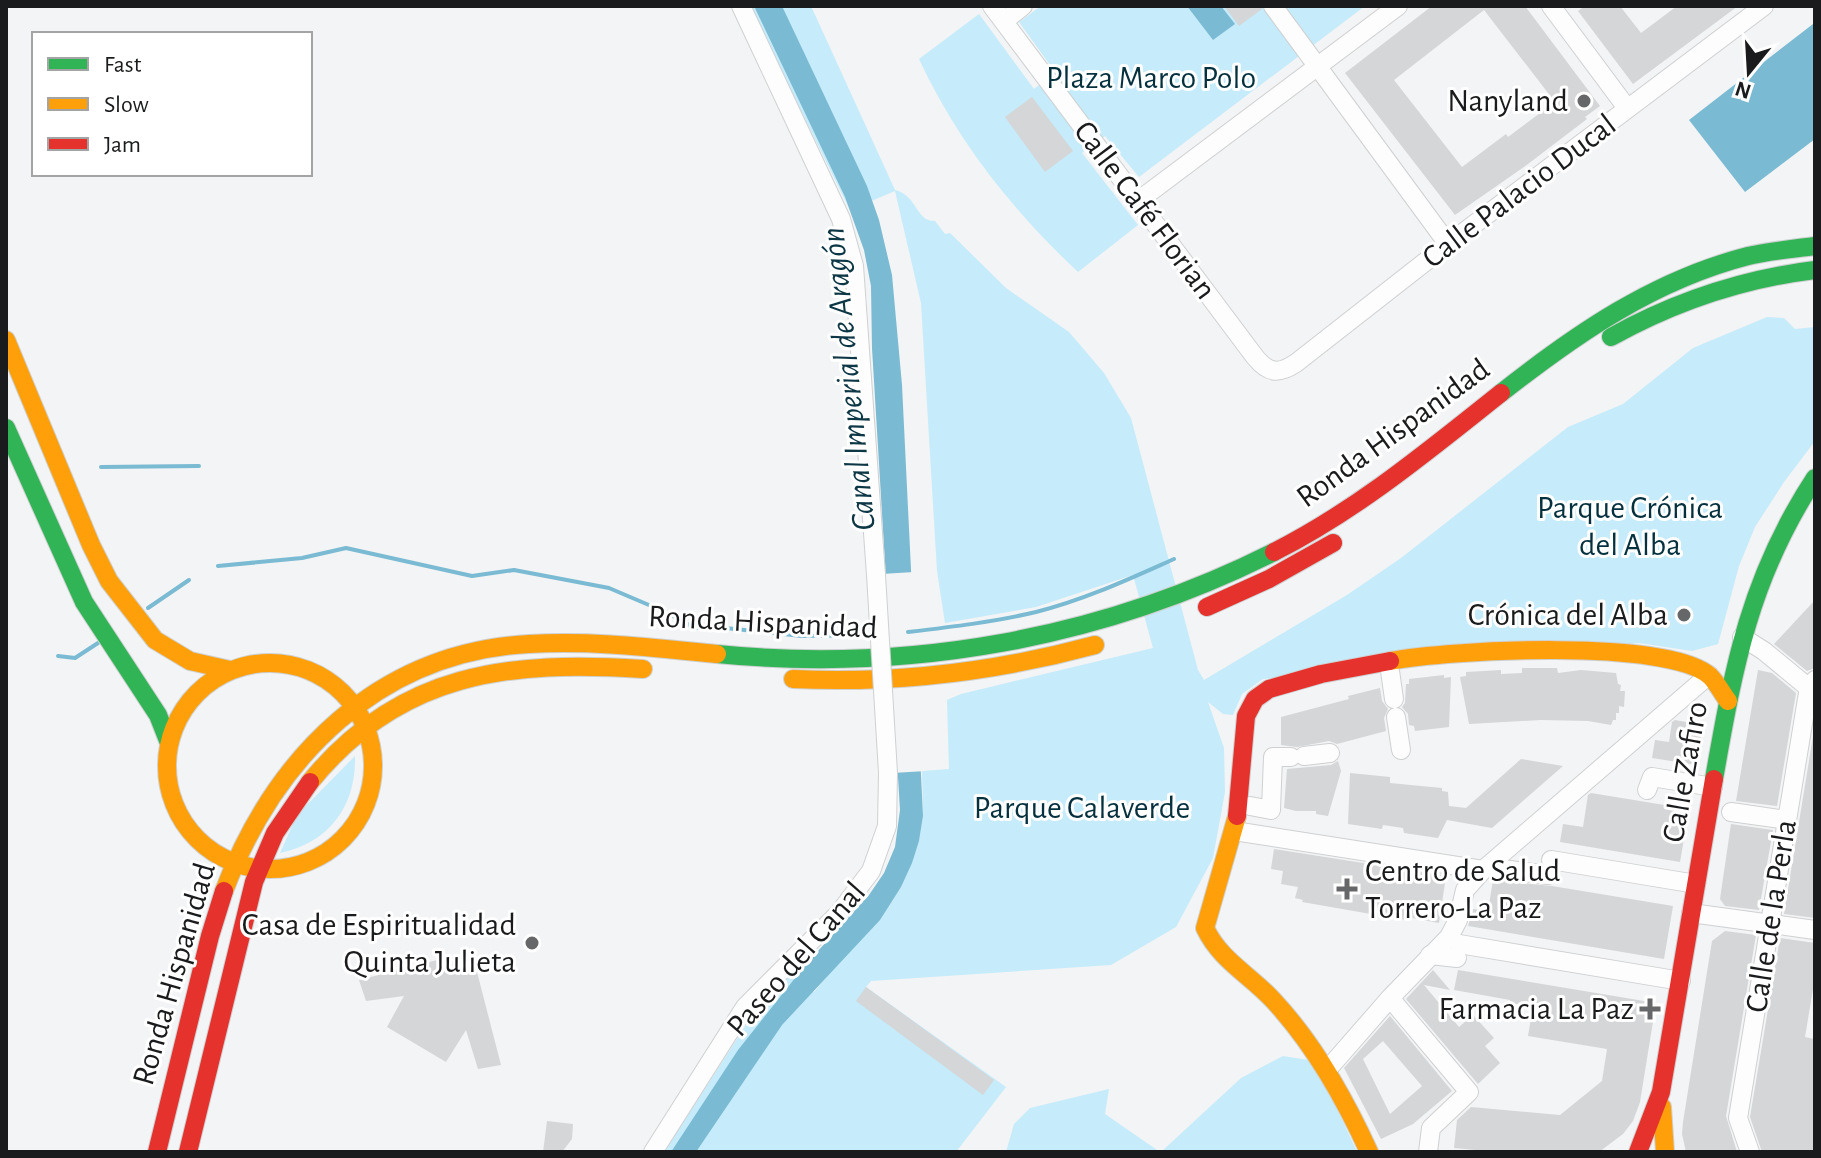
<svg xmlns="http://www.w3.org/2000/svg" width="1821" height="1158" font-family="'Alegreya Sans',sans-serif">
<rect width="100%" height="100%" fill="#f2f4f5"/>
<!-- green -->
<g fill="#c6ebfa">
<path d="M749 6H811L895 190C918 196 915 221 935 221L945 234 950 233 1006 288 1069 332 1104 373 1131 418 1198 670 1204 680 1347 595 1401 558 1568 427 1623 404 1693 348 1767 317 1784 318 1795 329 1815 327V441L1784 482 1755 527 1739 566 1718 644 1692 651 1639 643 1263 679 1242 694 1233 715 1223 714 1208 702 1224 748 1225 792 1213 858 1176 927 1111 965 871 981 866 987 1006 1087 956 1152H664L755 1011 793 970 814 992 901 887 919 841 923 816 922 771 949 769 947 700 961 694 1153 648 1133 575 1036 607 945 623 937 571 921 303 895 191 850 210Z"/>
<path d="M1041 6H1365L1139 177 1105 136 1082 153 1138 225 1078 272C1013 211 957 141 919 59L979 14 1034 89 1055 72 1019 22Z"/>
<path d="M355 756C356 806 330 842 280 853L297 815Z"/>
<polygon points="1283,1056 1315,1061 1357,1152 1161,1152 1241,1078"/>
<polygon points="1109,1089 1105,1114 1160,1152 1006,1152 1014,1124 1030,1108"/>
</g>
<!-- water -->
<g fill="#7abad3">
<polygon points="754,6 782,6 867,186 879,220 892,275 902,385 923,816 919,841 912,863 901,887 880,920 782,1025 696,1152 671,1152 738,1050 807,963 869,895 884,873 895,847 900,810 872,348 871,286 864,250 845,197"/>
<polygon points="1187,6 1221,6 1235,24 1213,40"/>
<polygon points="1813,24 1815,139 1745,192 1689,120"/>
</g>
<!-- pier -->
<polygon fill="#f2f4f5" points="914,572 926,771 893,773 881,574"/>
<g fill="none" stroke-linecap="round" stroke-linejoin="round">
<!-- stream -->
<g stroke="#7abad3" stroke-width="4">
<polyline points="101,467 199,466"/>
<polyline points="218,566 302,558 346,548 472,576 514,570 609,588 670,614 694,628 715,627 802,636 876,635"/>
<polyline points="148,608 189,580"/>
<path d="M908 632C951 627 994 622 1036 612 1084 600 1129 579 1174 559"/>
<polyline points="58,656 75,658 98,643"/>
</g>
</g>
<!-- building -->
<g fill="#d4d6d7" fill-rule="evenodd">
<polygon points="1224,6 1261,6 1262,9 1239,26"/>
<path d="M1432 6H1525L1600 106 1585 117 1587 119 1528 164 1455 215 1345 73ZM1484 10 1555 102 1508 137 1506 134 1462 167 1394 80Z"/>
<polygon points="1585,6 1620,6 1641,33 1677,6 1738,6 1633,84 1578,11"/>
<polygon points="1032,97 1073,151 1045,172 1005,117"/>
<polygon points="1815,600 1815,668 1807,671 1774,644"/>
<polygon points="1522,668 1557,668 1558,673 1581,670 1616,673 1618,684 1621,685 1620,691 1625,691 1624,707 1619,706 1619,713 1616,713 1616,720 1613,720 1611,725 1588,721 1541,720 1469,724 1460,677 1466,676 1466,672 1501,670 1501,674 1522,673"/>
<polygon points="1758,670 1772,673 1796,693 1777,806 1736,801"/>
<polygon points="1444,675 1444,678 1451,677 1449,727 1415,731 1414,726 1409,725 1408,714 1402,707 1405,703 1406,684 1409,684 1409,679"/>
<polygon points="1380,688 1382,701 1388,709 1384,718 1386,731 1337,744 1329,741 1297,747 1281,745 1281,717 1349,699 1348,696"/>
<polygon points="1675,720 1703,725 1696,765 1652,758 1655,740 1669,742 1672,722"/>
<polygon points="1815,724 1815,918 1784,914"/>
<polygon points="1521,759 1563,766 1492,828 1447,820 1438,838 1404,833 1403,828 1383,825 1382,829 1348,824 1350,773 1390,777 1390,783 1442,788 1442,791 1448,792 1449,806 1466,808"/>
<polygon points="1338,761 1341,771 1328,816 1316,814 1316,811 1296,811 1284,808 1287,769 1331,765"/>
<polygon points="1591,793 1689,809 1680,862 1560,842 1563,824 1583,827 1588,795"/>
<polygon points="1731,824 1773,830 1759,910 1725,906 1720,899"/>
<polygon points="1274,849 1446,876 1439,923 1407,917 1406,920 1394,918 1302,902 1303,900 1295,898 1298,887 1281,884 1283,871 1271,869"/>
<polygon points="1493,880 1552,886 1673,906 1664,959 1468,926 1473,909 1488,911"/>
<polygon points="1725,931 1756,935 1726,1116 1737,1152 1686,1152 1682,1134 1683,1122 1712,941"/>
<polygon points="1780,938 1815,943 1814,983 1805,1037 1814,1039 1813,1046 1815,1047 1815,1152 1762,1152 1750,1117"/>
<polygon points="449,957 460,970 477,972 501,1065 478,1069 466,1030 446,1062 387,1027 404,996 366,1001 359,980"/>
<polygon points="1433,970 1450,990 1424,985 1459,1027 1473,1015 1494,1038 1485,1046 1500,1063 1478,1084 1406,999"/>
<polygon points="1458,970 1656,1003 1640,1102 1633,1121 1623,1134 1599,1152 1496,1152 1454,1148 1457,1120 1471,1107 1560,1115 1602,1081 1607,1049 1528,1036 1533,1007 1510,1003 1510,1000 1454,990"/>
<polygon points="866,987 994,1080 983,1095 856,1001"/>
<path d="M1390 1016 1452 1091 1413 1124 1381 1139 1344 1068ZM1383 1041 1422 1086 1390 1114 1363 1059Z"/>
<polygon points="547,1121 573,1124 572,1139 562,1152 543,1152"/>
</g>
<g fill="none" stroke-linecap="round" stroke-linejoin="round">
<defs>
<g id="street">
<polyline points="741,6 841,219 854,266 876,575"/>
<path d="M992 6 1255 357C1268 373 1278 375 1296 363L1448 244 1764 6"/>
<polyline points="1273,6 1448,244"/>
<polyline points="1551,6 1627,108"/>
<polyline points="1004,21 1023,6"/>
<polyline points="1138,201 1398,6"/>
<polyline points="1742,637 1764,651 1815,693"/>
<polyline points="1390,671 1394,699"/>
<polyline points="1396,717 1401,750"/>
<polyline points="1304,756 1330,753"/>
<polyline points="1647,790 1652,777 1713,787"/>
<polyline points="1250,806 1271,810 1273,757 1291,757"/>
<polyline points="1731,812 1787,820"/>
<polyline points="1234,831 1483,870"/>
<polyline points="1551,860 1696,884"/>
<polyline points="1488,867 1548,875"/>
<polyline points="1691,913 1815,930"/>
<polyline points="1459,944 1681,981"/>
<polyline points="1430,955 1457,958"/>
<polyline points="1390,998 1469,1092 1431,1128 1428,1152"/>
<polyline points="1328,1069 1390,998 1449,937 1458,920 1465,890 1483,870 1709,675"/>
<polyline points="653,1152 745,1007 840,912 871,871 887,826 888,773"/>
<polyline points="1750,1152 1738,1118 1809,687 1815,680"/>
</g>
<g id="fast">
<path d="M1611 337C1676 301 1741 279 1815 270"/>
<path d="M1501 393C1576 334 1654 280 1748 256 1769 251 1793 249 1815 246"/>
<polyline points="6,428 84,602 158,715 169,743"/>
<path d="M717 654C909 673 1101 639 1274 552"/>
<path d="M1714 779C1734 665 1750 577 1815 478"/>
</g>
<g id="slow">
<polyline points="6,340 91,545 109,581 155,640 190,661 230,670"/>
<path d="M1390 661C1448 650 1668 638 1710 676 1717 683 1722 693 1728 701"/>
<circle cx="270" cy="766" r="103"/>
<path d="M793 679C896 684 995 672 1095 645"/>
<path d="M310 782C399 672 510 660 643 669"/>
<path d="M1237 816 1205 928C1220 960 1250 975 1273 1000 1314 1044 1344 1097 1369 1152"/>
<path d="M224 891C275 756 379 652 529 644 592 640 655 648 717 654"/>
<polyline points="1662,1107 1665,1152"/>
</g>
<g id="jam">
<path d="M1274 552C1357 510 1428 451 1501 393"/>
<polyline points="1207,607 1269,579 1333,543"/>
<polyline points="1237,816 1246,716 1255,699 1269,689 1321,674 1390,661"/>
<polyline points="157,1152 210,936 224,891"/>
<polyline points="188,1152 254,882 275,833 310,782"/>
<polyline points="1638,1152 1661,1092 1714,779"/>
</g>
</defs>
<!-- street casing -->
<use href="#street" stroke="#cfd0d1" stroke-width="20"/>
<!-- fast casing -->
<use href="#fast" stroke="#cfd0d1" stroke-width="20"/>
<!-- slow casing -->
<use href="#slow" stroke="#cfd0d1" stroke-width="20"/>
<!-- jam casing -->
<use href="#jam" stroke="#cfd0d1" stroke-width="20"/>
<!-- street -->
<use href="#street" stroke="#fdfdfe" stroke-width="18"/>
<!-- fast -->
<use href="#fast" stroke="#30b455" stroke-width="18"/>
<!-- slow -->
<use href="#slow" stroke="#ff9f0a" stroke-width="18"/>
<!-- jam -->
<use href="#jam" stroke="#e5322d" stroke-width="18"/>
<defs>
<polyline id="street-bridge" points="876,575 888,773"/>
</defs>
<!-- street-bridge casing -->
<use href="#street-bridge" stroke="#cfd0d1" stroke-width="20" stroke-linecap="butt"/>
<!-- street-bridge -->
<use href="#street-bridge" stroke="#fdfdfe" stroke-width="18"/>
</g>
<!-- markers -->
<g fill="#666768" stroke="#fff" stroke-width="3">
<circle cx="1584" cy="101" r="8"/>
<circle cx="1684" cy="615" r="8"/>
<path d="M1343 877h8v8h8v8h-8v8h-8v-8h-8v-8h8z"/>
<circle cx="532" cy="943" r="8"/>
<path d="M1646 997h8v8h8v8h-8v8h-8v-8h-8v-8h8z"/>
</g>
<g text-anchor="middle" dominant-baseline="central" stroke-width="6" stroke-linejoin="round" paint-order="stroke">
<!-- park labels -->
<g font-size="32" fill="#05313f" stroke="#fff">
<text x="1151" y="78">Plaza Marco Polo</text>
<text x="1630" y="508">Parque Crónica<tspan x="1630" dy="37">del Alba</tspan></text>
<text x="1082" y="808">Parque Calaverde</text>
</g>
<!-- poi labels -->
<g font-size="32" fill="#1a1b1c" stroke="#fff" text-anchor="end">
<text x="1568" y="101">Nanyland</text>
<text x="1668" y="615">Crónica del Alba</text>
<text x="1365" y="871" text-anchor="start">Centro de Salud<tspan x="1365" dy="37">Torrero-La Paz</tspan></text>
<text x="516" y="925">Casa de Espiritualidad<tspan x="516" dy="37">Quinta Julieta</tspan></text>
<text x="1634" y="1009">Farmacia La Paz</text>
</g>
<!-- street labels -->
<g font-size="32" fill="#1a1b1c" stroke="#fff">
<text transform="translate(1519 191) rotate(-37)">Calle Palacio Ducal</text>
<text transform="translate(1145 210) rotate(53)">Calle Café Florian</text>
<text transform="translate(1393 433) rotate(-36)">Ronda Hispanidad</text>
<text transform="translate(763 622) rotate(3)">Ronda Hispanidad</text>
<text transform="translate(1685 772) rotate(-80)">Calle Zafiro</text>
<text transform="translate(1771 916) rotate(-81)">Calle de la Perla</text>
<text transform="translate(796 959) rotate(-49)">Paseo del Canal</text>
<text transform="translate(174 974) rotate(-74)">Ronda Hispanidad</text>
</g>
<!-- water labels -->
<g font-size="34" font-style="italic" fill="#0e3746" stroke="#fff">
<text transform="translate(849 379) rotate(-96)">Canal Imperial de Aragón</text>
</g>
</g>
<!-- border -->
<rect width="1821" height="1158" fill="none" stroke="#1a1b1c" stroke-width="16"/>
<!-- legend -->
<rect x="32" y="32" width="280" height="144" fill="#ffffff" stroke="#a3a4a4" stroke-width="2"/>
<rect x="48" y="58" width="40" height="12" fill="#30b455" stroke="#a3a4a4" stroke-width="2"/>
<text x="104" y="72" font-size="24" fill="#1a1b1c">Fast</text>
<rect x="48" y="98" width="40" height="12" fill="#ff9f0a" stroke="#a3a4a4" stroke-width="2"/>
<text x="104" y="112" font-size="24" fill="#1a1b1c">Slow</text>
<rect x="48" y="138" width="40" height="12" fill="#e5322d" stroke="#a3a4a4" stroke-width="2"/>
<text x="104" y="152" font-size="24" fill="#1a1b1c">Jam</text>
<!-- north arrow -->
<g transform="translate(1749 72) rotate(198)" stroke="#ffffff" stroke-width="6" paint-order="stroke">
<path d="M0-6L14 30L0 20L-14 30Z" fill="#1a1b1c"/>
<text y="-12" font-size="22" font-weight="bold" text-anchor="middle" fill="#1a1b1c">N</text>
</g>
</svg>
